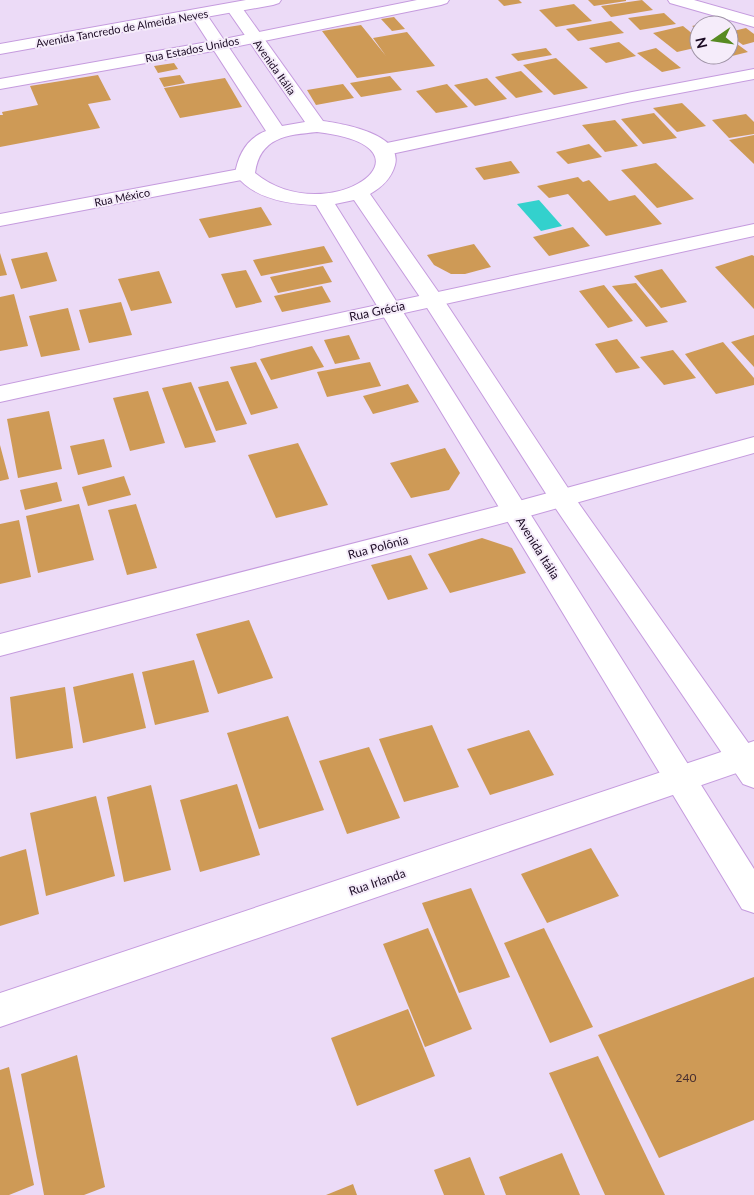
<svg xmlns="http://www.w3.org/2000/svg" width="754" height="1195" font-family="Lato,sans-serif">
<rect width="100%" height="100%" fill="#ecdbf7"/>
<!-- water -->
<polygon fill="#33d1cd" points="539,200 562,226 541,231 517,204"/>
<!-- building -->
<g fill="#ce9a56">
<polygon points="498,0 519,0 522,3 504,6"/>
<polygon points="588,0 626,0 626,1 594,6"/>
<polygon points="642,0 653,10 611,17 601,6"/>
<polygon points="574,4 592,21 556,27 539,10"/>
<polygon points="664,13 676,24 640,30 628,18"/>
<polygon points="394,17 405,29 392,31 381,19"/>
<polygon points="718,20 725,25 699,25 699,31 692,26"/>
<polygon points="611,21 624,33 578,41 566,29"/>
<polygon points="361,25 386,56 373,38 407,32 435,66 357,78 322,31"/>
<polygon points="683,26 699,39 699,47 677,52 653,33"/>
<polygon points="746,28 754,34 754,42 743,45 729,35 729,32"/>
<polygon points="729,38 748,52 728,57 725,55 729,55"/>
<polygon points="619,42 636,56 606,63 589,48"/>
<polygon points="546,48 552,55 518,61 511,54"/>
<polygon points="656,48 681,68 662,72 637,53"/>
<polygon points="556,58 588,88 554,95 523,65"/>
<polygon points="174,63 178,69 158,73 154,66"/>
<polygon points="521,71 543,92 516,98 495,77"/>
<polygon points="98,75 111,100 88,104 100,128 0,147 0,115 3,115 2,112 38,105 30,86"/>
<polygon points="180,75 185,83 164,87 159,78"/>
<polygon points="390,76 402,90 361,97 350,83"/>
<polygon points="225,78 242,107 180,118 164,88"/>
<polygon points="487,78 507,99 475,106 454,85"/>
<polygon points="343,84 354,98 316,105 307,90"/>
<polygon points="447,84 468,107 436,113 416,91"/>
<polygon points="682,103 706,126 677,132 653,108"/>
<polygon points="654,113 677,138 643,144 621,119"/>
<polygon points="746,114 754,122 754,134 729,138 712,120"/>
<polygon points="615,120 638,146 605,152 582,125"/>
<polygon points="754,135 754,164 729,140"/>
<polygon points="589,144 602,157 568,164 556,152"/>
<polygon points="511,161 520,173 484,180 475,168"/>
<polygon points="656,163 694,199 657,208 621,170"/>
<polygon points="578,177 583,182 589,180 609,201 635,195 662,224 606,236 568,194 549,198 537,186"/>
<polygon points="261,207 272,225 209,238 199,219"/>
<polygon points="573,227 590,246 549,256 533,237"/>
<polygon points="474,244 491,267 465,274 451,274 434,265 427,255"/>
<polygon points="324,246 333,262 261,276 253,260"/>
<polygon points="47,252 57,281 21,289 11,259"/>
<polygon points="0,253 7,275 0,276"/>
<polygon points="752,255 754,256 754,309 715,267"/>
<polygon points="323,266 332,282 278,293 270,277"/>
<polygon points="662,269 687,302 661,308 634,276"/>
<polygon points="246,270 262,302 236,308 221,274"/>
<polygon points="159,271 172,303 131,311 118,279"/>
<polygon points="636,283 668,322 646,327 612,286"/>
<polygon points="604,285 633,321 608,328 579,291"/>
<polygon points="322,286 331,302 282,312 274,296"/>
<polygon points="14,294 28,346 0,351 0,297"/>
<polygon points="121,302 132,335 89,343 79,310"/>
<polygon points="68,308 80,350 41,357 29,316"/>
<polygon points="349,335 360,359 335,364 324,340"/>
<polygon points="754,335 754,367 731,342"/>
<polygon points="617,339 640,368 616,373 595,344"/>
<polygon points="723,342 754,378 754,385 716,394 685,354"/>
<polygon points="312,346 324,367 271,380 260,359"/>
<polygon points="673,350 696,378 664,385 640,357"/>
<polygon points="256,362 278,408 251,415 230,367"/>
<polygon points="370,362 381,386 327,397 317,372"/>
<polygon points="228,381 247,424 216,431 198,387"/>
<polygon points="191,382 216,442 185,448 162,388"/>
<polygon points="408,384 419,402 373,414 363,396"/>
<polygon points="148,391 165,443 130,451 113,398"/>
<polygon points="49,411 62,469 18,478 7,419"/>
<polygon points="104,439 112,467 78,475 70,446"/>
<polygon points="298,443 328,505 276,518 248,455"/>
<polygon points="0,445 9,479 0,481"/>
<polygon points="445,448 460,473 449,490 411,498 390,463"/>
<polygon points="124,476 131,495 88,506 82,487"/>
<polygon points="57,482 62,501 25,510 20,490"/>
<polygon points="79,504 94,560 38,573 26,516"/>
<polygon points="136,504 157,568 127,575 108,510"/>
<polygon points="19,520 31,577 0,584 0,524"/>
<polygon points="482,538 512,548 526,573 450,593 428,554"/>
<polygon points="411,555 428,589 388,600 371,565"/>
<polygon points="249,620 273,678 218,694 196,634"/>
<polygon points="194,660 209,712 155,725 142,672"/>
<polygon points="133,673 146,728 83,743 73,687"/>
<polygon points="65,687 73,748 16,759 10,697"/>
<polygon points="288,716 324,810 259,829 227,733"/>
<polygon points="432,725 459,787 404,802 379,739"/>
<polygon points="529,730 554,775 490,795 467,749"/>
<polygon points="369,747 400,818 347,834 319,761"/>
<polygon points="237,784 260,855 200,872 180,800"/>
<polygon points="151,785 171,870 124,882 107,797"/>
<polygon points="96,796 115,876 46,896 30,813"/>
<polygon points="591,848 619,896 547,923 521,874"/>
<polygon points="26,849 39,914 0,926 0,857"/>
<polygon points="471,888 510,977 459,993 422,903"/>
<polygon points="428,928 472,1029 425,1047 383,944"/>
<polygon points="544,928 593,1027 550,1043 504,943"/>
<polygon points="754,977 754,1120 659,1158 598,1035"/>
<polygon points="408,1009 435,1076 357,1106 331,1038"/>
<polygon points="77,1055 105,1187 84,1195 44,1195 21,1074"/>
<polygon points="598,1056 665,1195 605,1195 549,1073"/>
<polygon points="9,1067 34,1185 9,1195 0,1195 0,1070"/>
<polygon points="562,1153 580,1195 506,1195 499,1177"/>
<polygon points="470,1157 485,1195 444,1195 434,1170"/>
<polygon points="353,1184 357,1195 326,1195"/>
</g>
<g fill="none" stroke-linecap="round" stroke-linejoin="round">
<defs>
<g id="minor">
<polygon points="417,0 449,0 447,3 441,5 219,50 0,89 0,79 219,40"/>
<polygon points="668,0 694,0 754,17 754,27 670,3"/>
<polygon points="754,69 754,79 632,102 382,156 375,154 372,150 375,146 382,144 632,92"/>
<polygon points="245,168 252,170 255,174 252,178 0,226 0,214"/>
<polygon points="754,224 754,236 0,402 0,386"/>
<polygon points="754,437 754,453 515,520 0,656 0,634 515,502"/>
<polygon points="754,741 754,767 0,1027 0,993"/>
</g>
<path id="tertiary" d="M234 3 240 5 323 121C344 124 403 134 395 165 391 179 382 187 370 194L444 300 570 491 754 751V788L743 784 552 503 422 300 354 200 335 204 754 869V913L742 909 316 205C288 204 253 199 235 174 238 155 247 138 266 131L191 15 193 12H205L282 126 305 122 226 8 228 5ZM317 132C449 147 328 233 255 173 260 137 287 135 317 132Z"/>
<polygon id="secondary" points="246,0 281,0 279,3 273,5 0,54 0,44"/>
</defs>
<!-- minor casing -->
<use href="#minor" stroke="#c59bde" stroke-width="2"/>
<!-- tertiary casing -->
<use href="#tertiary" stroke="#c59bde" stroke-width="2"/>
<!-- secondary casing -->
<use href="#secondary" stroke="#c59bde" stroke-width="2"/>
<!-- minor -->
<use href="#minor" fill="#fff" fill-rule="evenodd"/>
<!-- tertiary -->
<use href="#tertiary" fill="#fff" fill-rule="evenodd"/>
<!-- secondary -->
<use href="#secondary" fill="#fff" fill-rule="evenodd"/>
</g>
<g text-anchor="middle" dominant-baseline="central" stroke-width="4" stroke-linejoin="round" paint-order="stroke">
<!-- far-street labels -->
<g font-size="11" fill="#1a0a23" stroke="#f5ecfa">
<text transform="translate(122 28) rotate(-10)">Avenida Tancredo de Almeida Neves</text>
<text transform="translate(192 49) rotate(-11)">Rua Estados Unidos</text>
<text transform="translate(275 67) rotate(55)">Avenida Itália</text>
<text transform="translate(122 197) rotate(-11)">Rua México</text>
</g>
<!-- street labels -->
<g font-size="12" fill="#1a0a23" stroke="#f5ecfa">
<text transform="translate(377 311) rotate(-12)">Rua Grécia</text>
<text transform="translate(378 547) rotate(-15)">Rua Polônia</text>
<text transform="translate(538 548) rotate(58)">Avenida Itália</text>
<text transform="translate(377 882) rotate(-19)">Rua Irlanda</text>
</g>
<!-- near-number labels -->
<g font-size="12" fill="#472e30">
<text x="686" y="1077">240</text>
</g>
</g>
<!-- north arrow -->
<g transform="translate(714 40) rotate(257)"><circle r="24" fill="#f5ecfa" stroke="#9d92a4"/>
<path d="M0-4L9 19L0 12L-9 19Z" fill="#578a22"/>
<text y="-8" font-size="14" font-weight="bold" text-anchor="middle" fill="#1a0a23">N</text>
</g>
</svg>
